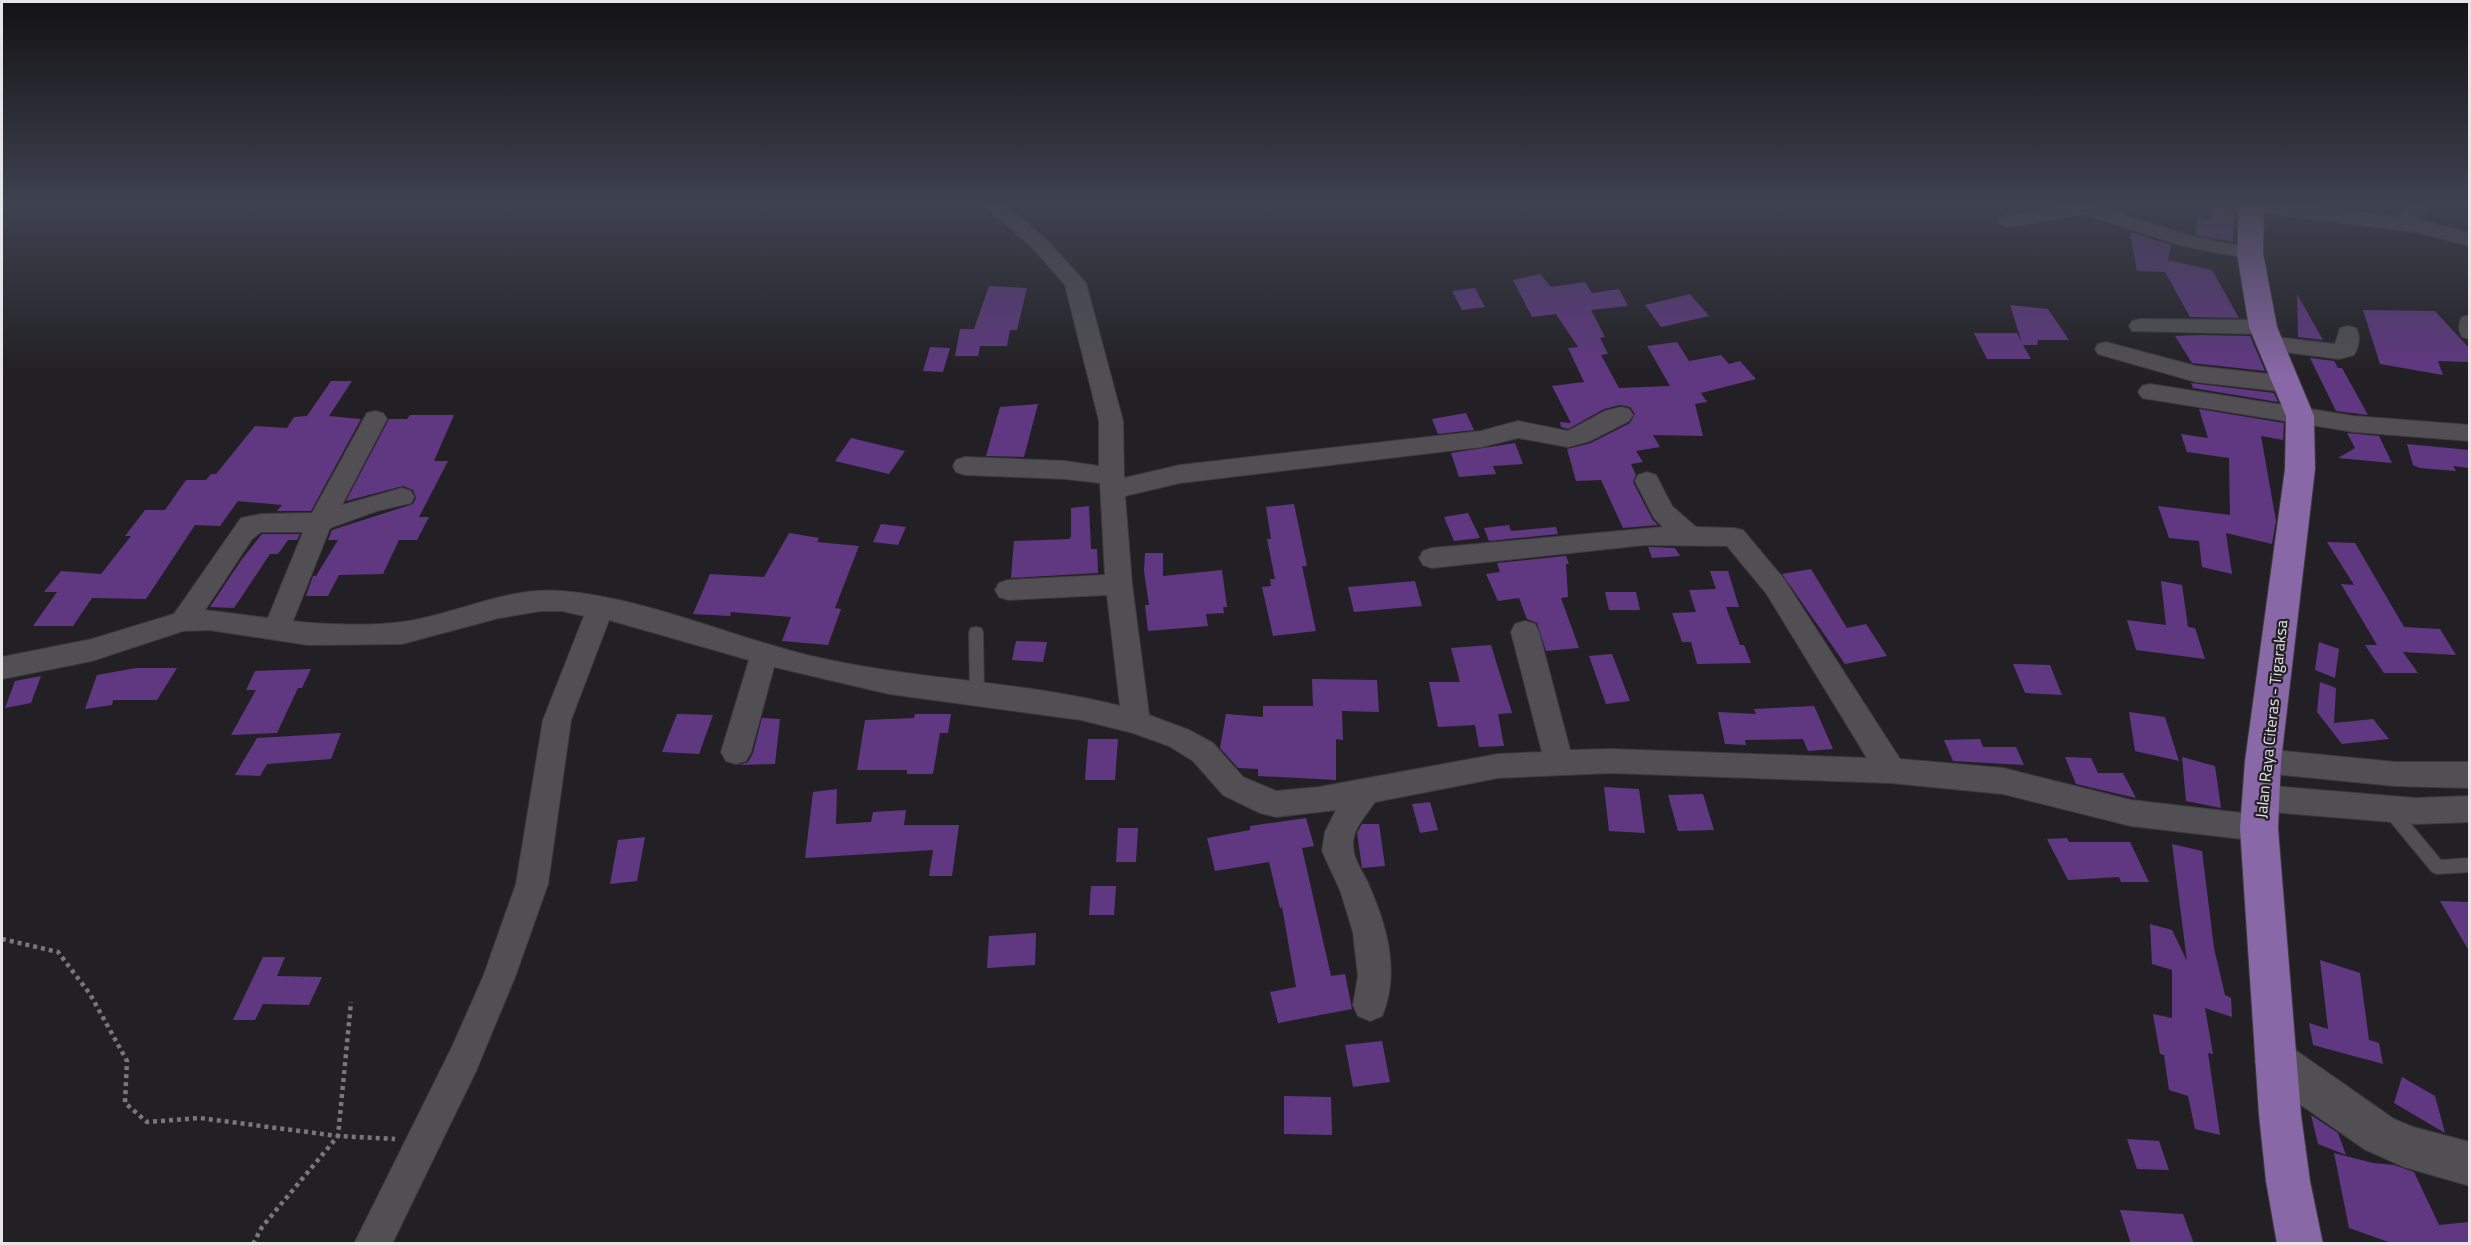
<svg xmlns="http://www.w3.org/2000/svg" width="2471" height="1245" font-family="'Titillium Web',sans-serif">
<rect width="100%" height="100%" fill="#222024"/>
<!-- building -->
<g fill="#603882">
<polygon points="2211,205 2233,209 2233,242 2196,235 2197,216 2211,220"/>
<polygon points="2130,232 2171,245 2168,260 2212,270 2239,318 2190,317 2165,272 2137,271"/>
<polygon points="1540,274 1551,287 1585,282 1592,293 1619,289 1628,306 1591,310 1605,337 1600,338 1608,354 1601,355 1619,388 1670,386 1647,346 1677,342 1689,361 1721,355 1729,364 1740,361 1756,379 1701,393 1707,402 1695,404 1703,436 1653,435 1660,447 1636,451 1643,462 1631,464 1636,475 1633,482 1652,519 1658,525 1623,528 1601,480 1576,481 1567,449 1591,443 1630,423 1635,414 1630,407 1620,405 1604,409 1568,429 1561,427 1560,422 1571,423 1552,386 1584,382 1568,348 1578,347 1556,314 1532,317 1513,280"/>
<polygon points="989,286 1027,288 1017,330 1010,330 1007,346 980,346 978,356 955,356 960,329 974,329"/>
<polygon points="1475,288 1485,307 1462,310 1452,291"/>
<polygon points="1690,294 1709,316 1661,327 1645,305"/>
<polygon points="2297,294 2323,340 2298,337"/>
<polygon points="2010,305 2048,309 2069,340 2038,340 2037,345 2023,345 2031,359 1987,359 1974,333 2017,333 2022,343"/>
<polygon points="2363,310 2435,311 2469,348 2469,362 2438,361 2443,375 2380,364"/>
<polygon points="2199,335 2250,336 2265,371 2192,363 2175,336"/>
<polygon points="930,347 950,348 943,372 923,371"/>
<polygon points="2310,358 2334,361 2338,368 2342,368 2368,415 2336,411"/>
<polygon points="331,381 352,381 329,416 361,419 311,511 277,511 282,505 238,501 220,526 195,525 146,599 92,598 73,626 33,626 57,592 44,592 61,571 101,574 131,536 125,536 145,510 165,510 186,480 206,480 211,474 216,474 255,426 287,428 294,417 307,416"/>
<polygon points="2191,383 2274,393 2278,402 2193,388"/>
<polygon points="1038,404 1024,457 986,456 1000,407"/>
<polygon points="2199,409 2284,423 2283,440 2261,436 2276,521 2272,544 2226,533 2232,574 2202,567 2199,541 2169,538 2158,506 2230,515 2229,458 2187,452 2181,434 2208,438"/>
<polygon points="1466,413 1474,430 1438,434 1432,419"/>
<polygon points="410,415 454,415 434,461 448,461 419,517 429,517 417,540 399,540 383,574 339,575 328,596 306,596 313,576 316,576 338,540 328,540 332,530 413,504 416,498 413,490 403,486 346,501 389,419 407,419"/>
<polygon points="2347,433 2379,436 2392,463 2338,458 2355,448"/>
<polygon points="851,438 905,451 889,474 835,461"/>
<polygon points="1515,443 1523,464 1493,466 1496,474 1459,477 1451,453"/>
<polygon points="2407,444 2469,450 2469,468 2453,466 2456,471 2420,468 2413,465"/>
<polygon points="1294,504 1307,566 1302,566 1316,631 1273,636 1262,587 1271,586 1270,579 1275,579 1267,539 1271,539 1266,507"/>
<polygon points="1089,506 1091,549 1097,549 1098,573 1011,578 1014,541 1069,539 1071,537 1071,508"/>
<polygon points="1468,513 1480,538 1454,541 1444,517"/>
<polygon points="881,524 906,527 898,545 873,542"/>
<polygon points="1509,525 1511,531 1556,527 1558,534 1489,541 1484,528"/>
<polygon points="789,533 819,538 817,542 859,546 835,608 841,609 828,645 782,641 791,617 731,612 730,616 693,614 710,574 764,577"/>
<polygon points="262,534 300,534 297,540 288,540 278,554 270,554 234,608 210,607 242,559"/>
<polygon points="2327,542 2355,543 2404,627 2440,629 2456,655 2403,652 2418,673 2384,673 2365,645 2377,645 2341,584 2354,585"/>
<polygon points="1648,547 1675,548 1680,556 1652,558"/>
<polygon points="1145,553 1163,553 1163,576 1222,570 1227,607 1223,607 1224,613 1206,614 1208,626 1148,631 1145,605 1149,605 1144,571"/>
<polygon points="1566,556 1569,564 1566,564 1568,597 1561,598 1579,648 1546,651 1537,623 1527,619 1519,598 1498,601 1486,574 1500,572 1497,563"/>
<polygon points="1811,569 1847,628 1866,624 1887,656 1845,664 1782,574"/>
<polygon points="1710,571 1728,571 1739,607 1726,607 1740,645 1744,645 1751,663 1697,664 1691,642 1682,642 1672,613 1696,612 1689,590 1716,589"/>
<polygon points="1415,581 1422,606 1354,612 1348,587"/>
<polygon points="2161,581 2182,585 2188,627 2195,628 2205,659 2136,650 2127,620 2166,625"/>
<polygon points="1605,592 1636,592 1640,610 1609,610"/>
<polygon points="1016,641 1047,642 1043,662 1012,660"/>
<polygon points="2319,642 2339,649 2335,678 2315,670"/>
<polygon points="1491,645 1512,713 1498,714 1504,746 1479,747 1475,725 1438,727 1429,682 1460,682 1451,648"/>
<polygon points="1612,654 1630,701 1606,704 1589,656"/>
<polygon points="2013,664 2050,665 2062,695 2025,693"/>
<polygon points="136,668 177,668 157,700 113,700 112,705 85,709 97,675"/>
<polygon points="311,669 302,688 298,688 277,733 231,735 256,690 246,690 255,671"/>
<polygon points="41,676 31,703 5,708 15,681"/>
<polygon points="1312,679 1377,680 1379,712 1342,711 1343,740 1336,739 1336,780 1258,776 1258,769 1238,768 1220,748 1226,714 1263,717 1263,706 1313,706"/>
<polygon points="2320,682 2336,688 2334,723 2373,719 2389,739 2342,744 2317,712"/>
<polygon points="1814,706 1833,749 1808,751 1803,739 1745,740 1746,745 1725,744 1718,712 1756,714 1754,709"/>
<polygon points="2129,712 2165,717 2179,761 2135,751"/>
<polygon points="677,714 713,715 699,754 662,752"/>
<polygon points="915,714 951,714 948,733 940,733 933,774 907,774 907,770 857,770 865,720 914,718"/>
<polygon points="762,718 780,719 775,764 739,765 748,762 753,753"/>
<polygon points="341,733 331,759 267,764 260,776 235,775 257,738"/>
<polygon points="1088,739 1118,739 1115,780 1085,780"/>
<polygon points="1980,739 1983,747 2016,747 2024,765 1953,761 1944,740"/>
<polygon points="2065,757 2091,758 2098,773 2123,773 2136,798 2076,784"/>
<polygon points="2182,757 2215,766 2221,808 2186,801"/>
<polygon points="1604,787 1639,789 1645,833 1609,831"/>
<polygon points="837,789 836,824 871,822 873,812 906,810 904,825 959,825 952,876 929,876 933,850 805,858 813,792"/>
<polygon points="1703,794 1714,830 1678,831 1668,795"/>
<polygon points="1430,802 1438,830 1420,833 1412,804"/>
<polygon points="1306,818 1314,846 1302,848 1331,976 1345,974 1352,1009 1278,1023 1270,992 1296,987 1282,907 1280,908 1269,862 1215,871 1207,838 1250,830 1250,826"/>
<polygon points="1362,824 1379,824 1385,866 1362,868 1357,833"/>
<polygon points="1118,828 1138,828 1136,862 1116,862"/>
<polygon points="645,837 637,881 610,884 618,840"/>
<polygon points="2067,838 2069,842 2130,842 2149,882 2121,882 2119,877 2068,880 2047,839"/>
<polygon points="2172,844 2202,851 2214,948 2225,995 2231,998 2232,1017 2205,1008 2213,1054 2208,1053 2220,1135 2195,1129 2188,1096 2169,1090 2164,1055 2160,1054 2153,1014 2172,1018 2172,970 2152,964 2150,924 2172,930 2187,961"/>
<polygon points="1091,886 1116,886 1114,915 1089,915"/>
<polygon points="2440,901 2469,902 2469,951"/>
<polygon points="1036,933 1035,965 987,968 989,936"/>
<polygon points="263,957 285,957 277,976 322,977 309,1005 263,1004 255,1020 233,1020"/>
<polygon points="2320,960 2360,973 2369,1040 2379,1043 2383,1064 2313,1045 2309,1023 2328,1029"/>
<polygon points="1382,1041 1390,1082 1353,1087 1345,1045"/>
<polygon points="2402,1077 2435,1096 2445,1133 2394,1103"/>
<polygon points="1284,1096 1331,1097 1332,1135 1284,1134"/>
<polygon points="2311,1115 2338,1133 2346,1155 2318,1144"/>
<polygon points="2127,1139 2159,1141 2169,1170 2137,1169"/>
<polygon points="2334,1153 2373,1163 2394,1165 2414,1172 2439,1225 2469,1222 2469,1244 2394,1244 2349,1228"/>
<polygon points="2120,1210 2183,1214 2194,1244 2131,1244"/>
</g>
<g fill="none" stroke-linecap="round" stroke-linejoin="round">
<defs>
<g id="lane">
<polygon points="976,627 981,628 983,632 984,694 982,698 972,698 970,694 969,632 971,628"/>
<polygon points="2390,804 2395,805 2441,860 2470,858 2470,872 2437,874 2432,872 2385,815 2382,810 2385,805"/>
</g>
<g id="street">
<path d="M979 202H1001L1045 238 1086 283 1123 421 1124 478 1180 465 1481 431 1518 421 1568 431 1605 411 1621 407 1629 409 1633 415 1629 421 1590 441 1568 447 1518 438 1482 447 1180 483 1125 496 1132 584 1149 715 1189 730 1213 743 1243 777 1276 791 1319 787 1498 754 1542 752 1511 632 1515 624 1525 621 1535 624 1539 632 1570 750 1611 749 1867 758 1766 593 1727 546 1645 545 1432 568 1423 565 1419 558 1423 551 1432 548 1663 527 1654 518 1635 481 1638 475 1647 472 1656 475 1672 506 1696 527 1734 528 1743 530 1784 579 1900 759 2003 768 2131 800 2259 815 2270 819 2274 828 2270 837 2259 841 2131 826 2003 794 1891 783 1611 773 1498 778 1375 802C1367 814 1354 827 1353 842 1352 857 1361 869 1367 881 1386 923 1401 972 1382 1016L1370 1021 1358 1016 1353 1005 1358 976 1353 932 1340 890 1322 851 1325 832 1336 810 1276 817 1260 813 1223 795 1193 761 1169 746 1133 733 1081 720 889 694 774 667 751 752 746 761 736 764 726 761 721 752 749 660 609 620 571 720 548 884 515 977 476 1071 392 1244H354L452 1047 483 977 516 884 543 720 584 616 562 611H541L499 618 402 644 308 645 209 630 183 631 92 661 2 679V657L92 639 174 614 241 518 261 514 312 513 367 413 375 411 383 413 387 419 342 505 402 488 411 491 414 497 411 503 377 511 330 528 293 621C323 625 373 626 402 622 455 615 507 586 562 591 645 598 726 635 807 655 910 680 1017 680 1120 706L1107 595 1008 600 999 597 995 590 999 583 1008 580 1105 575 1100 483 1065 479 965 475 956 472 953 466 956 460 965 457 1065 461 1099 466V421L1065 285 1031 246ZM261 532H303L268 618 205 610 252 539Z"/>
<polygon points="2085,202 2190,236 2257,249 2260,253 2257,257 2250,259 2179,245 2084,214 2008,227 2001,225 1998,221 2001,217 2008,215"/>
<polygon points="2249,202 2294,203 2398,217 2411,202 2432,202 2418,220 2470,233 2470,246 2416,232 2245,211 2242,207"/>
<path d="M2470 315V339L2462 337C2458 330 2458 324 2462 317Z"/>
<polygon points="2140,319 2263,320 2271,322 2274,327 2271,332 2263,334 2132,331 2129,326 2132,321"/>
<path d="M2348 326 2356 328C2361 336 2359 347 2354 355L2339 359 2268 350 2260 348 2257 343 2260 338 2268 336 2335 344 2340 328Z"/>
<polygon points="2106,342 2196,366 2287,376 2295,379 2299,384 2295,389 2287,392 2196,382 2098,354 2095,349 2098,344"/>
<polygon points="2150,384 2354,416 2470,425 2470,441 2354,432 2142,398 2138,392 2142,386"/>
<polygon points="2263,749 2395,762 2470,762 2470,788 2395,786 2263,773 2253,770 2248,761 2253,752"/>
<polygon points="2260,785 2416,798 2470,796 2470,822 2416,824 2260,811 2249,807 2245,798 2249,789"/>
</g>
<polygon id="secondary" points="2276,1041 2291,1047 2394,1119 2413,1127 2470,1142 2470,1186 2404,1167 2364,1149 2261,1077 2255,1062 2261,1047"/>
<polygon id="primary" points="2240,202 2264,202 2263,253 2277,327 2314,416 2315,469 2281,761 2278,828 2301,1115 2310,1181 2323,1244 2277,1244 2266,1181 2259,1115 2240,828 2245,761 2285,469 2286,416 2249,327 2237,253"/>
</defs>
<!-- lane casing -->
<use href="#lane" stroke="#3c3a3d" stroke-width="2"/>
<!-- street casing -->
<use href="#street" stroke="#3c3a3d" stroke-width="2"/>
<!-- secondary casing -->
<use href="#secondary" stroke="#3c3a3d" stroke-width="2"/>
<!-- primary casing -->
<use href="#primary" stroke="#3c3a3d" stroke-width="2"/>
<!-- path -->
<g stroke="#78777a" stroke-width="4.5" stroke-dasharray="4 4" stroke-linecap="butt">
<polyline points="2,939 58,952 90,994 127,1061 125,1103 147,1122 200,1118 338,1136 395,1139"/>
<polyline points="253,1244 262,1227 338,1136 351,1002"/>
</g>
<!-- lane -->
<use href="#lane" fill="#514f53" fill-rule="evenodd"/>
<!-- street -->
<use href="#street" fill="#514f53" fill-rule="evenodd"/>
<!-- secondary -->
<use href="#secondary" fill="#514f53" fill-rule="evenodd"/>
<!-- primary -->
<use href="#primary" fill="#8868a6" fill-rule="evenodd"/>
</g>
<!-- sky -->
<linearGradient id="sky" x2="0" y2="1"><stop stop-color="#131214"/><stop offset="0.54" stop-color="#3e4250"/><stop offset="1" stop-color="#3e4250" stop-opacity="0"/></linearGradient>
<rect width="2471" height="376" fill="url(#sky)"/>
<g text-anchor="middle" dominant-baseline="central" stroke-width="4.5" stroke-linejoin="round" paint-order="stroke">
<!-- street labels -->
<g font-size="16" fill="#e5e4e7" stroke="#222024">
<text transform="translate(2271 719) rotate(-84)">Jalan Raya Citeras - Tigaraksa</text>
</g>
</g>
<!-- border -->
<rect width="2471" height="1245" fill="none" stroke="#e5e4e7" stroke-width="6"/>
</svg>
